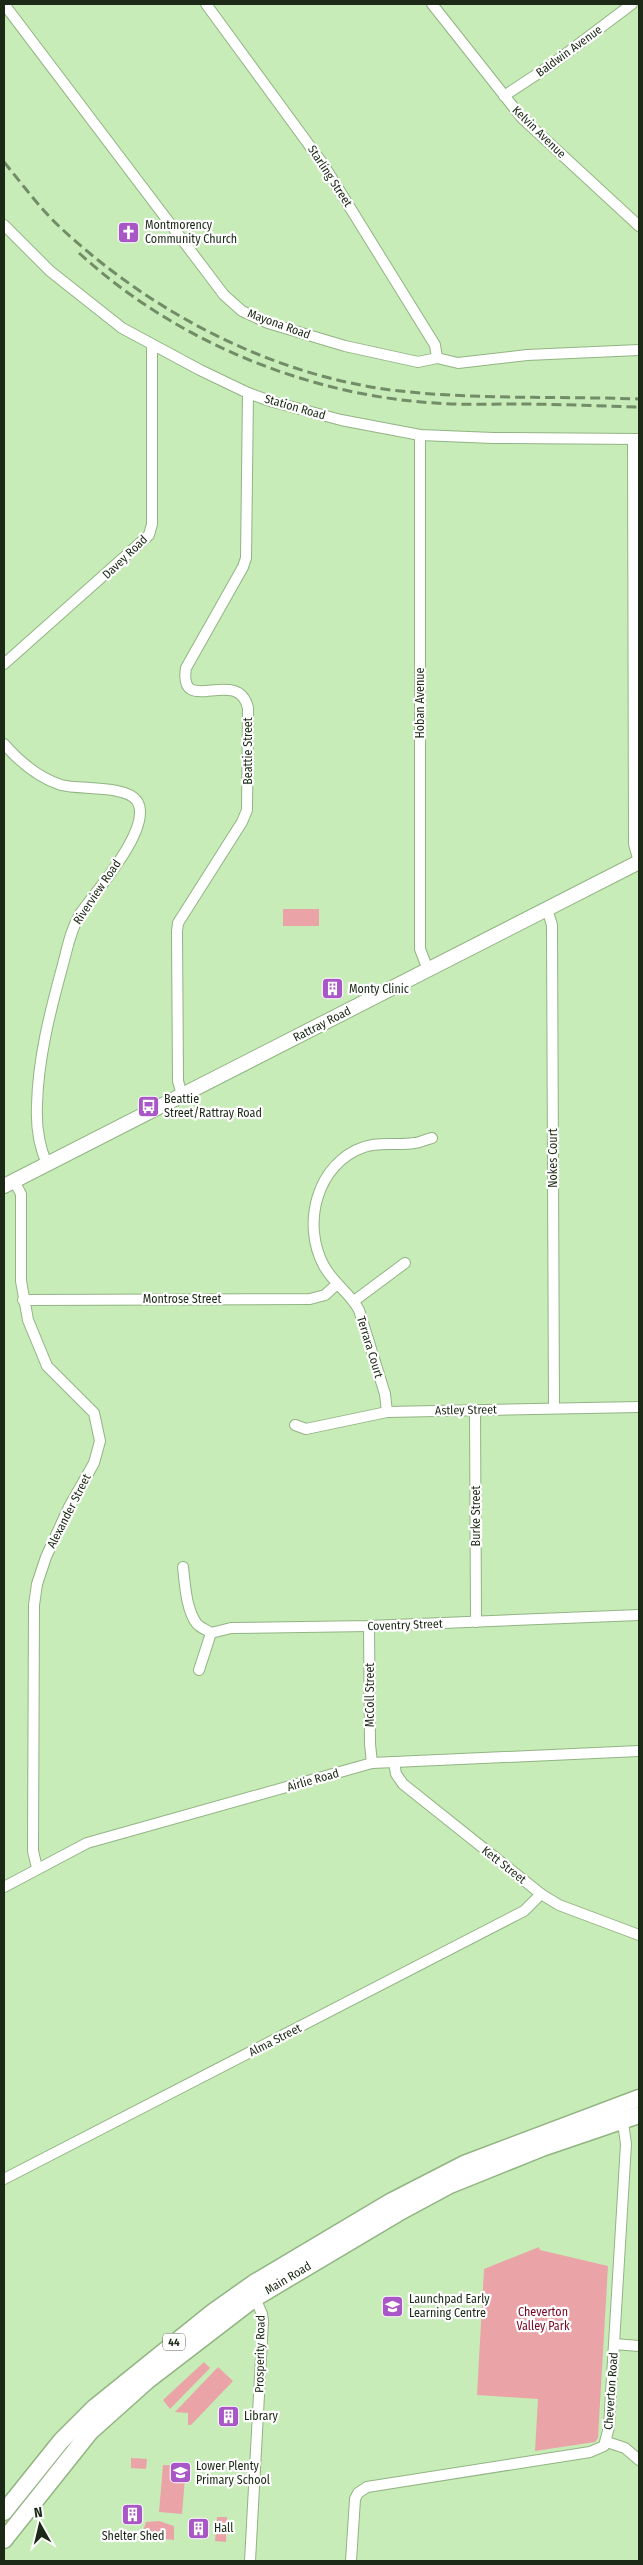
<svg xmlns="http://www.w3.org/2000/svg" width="643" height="2565" font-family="'Fira Sans Condensed',sans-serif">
<rect width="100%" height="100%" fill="#c7ecb8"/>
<!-- green -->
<g fill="#eaa4a7">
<rect x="283" y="909" width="36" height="17"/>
<polygon points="539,2247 540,2250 608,2266 598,2438 595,2442 535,2451 538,2399 477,2395 484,2269"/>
<polygon points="204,2362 210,2368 170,2409 163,2400"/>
<polygon points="218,2367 233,2381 191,2425 188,2425 188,2413 175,2412"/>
<polygon points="131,2458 147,2459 146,2469 131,2468"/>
<polygon points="163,2465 186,2466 182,2514 159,2512"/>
<polygon points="217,2517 227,2517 226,2542 215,2541"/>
<polygon points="159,2521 174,2526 174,2540 141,2537 146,2522"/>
</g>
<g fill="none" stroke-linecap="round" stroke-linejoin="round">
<defs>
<g id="street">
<polyline points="4,4 224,295 242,311 268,323 345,346 418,362 437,358 458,363 527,355 639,350"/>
<polyline points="206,4 323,164 435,345 437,358"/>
<polyline points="432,4 522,118 639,226"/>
<polyline points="504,96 551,65 632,4"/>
<polyline points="4,225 50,271 122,328 200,370 248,393 270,401 341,420 420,435 493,438 639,439"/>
<polyline points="420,435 420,949 428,970"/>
<polyline points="633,439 634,844 639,862"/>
<polyline points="4,664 149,535 152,524 152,345"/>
<path d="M4 744C19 761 39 778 61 785 80 790 126 785 137 801 154 827 95 892 80 914 70 931 67 950 62 968 50 1012 38 1059 37 1105 36 1125 39 1146 47 1164"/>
<polyline points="547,909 552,925 554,1408"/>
<path d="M182 1095 178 1081 177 931 178 923 242 822 247 810 248 708C238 665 178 718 186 668L243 567 246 558 248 393"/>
<polyline points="14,1181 21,1194 21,1281 28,1320 47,1366 94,1413 100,1441 94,1463 69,1507 46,1557 37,1584 34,1605 33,1851 37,1868"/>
<polyline points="23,1300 310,1299 325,1295 336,1285"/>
<polyline points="354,1301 405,1263"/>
<polyline points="475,1410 476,1622"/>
<path d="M387 1412 385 1394 359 1310C350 1293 334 1284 324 1266 301 1224 317 1163 364 1147 380 1141 397 1146 414 1143 420 1143 426 1139 432 1138"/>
<polyline points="295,1425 306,1429 387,1412 639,1407"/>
<path d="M183 1567C185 1584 186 1610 197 1624 201 1628 207 1630 211 1633"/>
<polyline points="369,1626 370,1744 372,1763"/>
<polyline points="199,1670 211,1633 231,1628 369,1626 639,1615"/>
<polyline points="394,1762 396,1774 403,1784 541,1894 559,1905 639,1935"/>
<polyline points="4,1887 87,1843 372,1763 639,1751"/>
<polyline points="4,2179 524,1911 541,1894"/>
<polyline points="614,2344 639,2346"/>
<polyline points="607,2442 625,2448 639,2460"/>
<polyline points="250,2561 263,2321 262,2314 255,2298"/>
<polyline points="351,2561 355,2499 358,2493 367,2487 590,2452 604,2446 609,2427 626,2144 622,2116"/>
</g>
<polyline id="secondary" points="4,1186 639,862"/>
<g id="primary">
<polyline points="4,2512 61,2441 94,2408 213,2312 254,2283 392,2201 464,2164 639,2098"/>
<polyline points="4,2540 90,2432 147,2381 255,2298 398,2213 450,2185 542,2148 639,2115"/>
</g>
</defs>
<!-- street casing -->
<use href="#street" stroke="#92b483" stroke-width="12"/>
<!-- secondary casing -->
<use href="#secondary" stroke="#92b483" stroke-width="16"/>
<!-- primary casing -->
<use href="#primary" stroke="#92b483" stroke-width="19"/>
<!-- street -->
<use href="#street" stroke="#fff" stroke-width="10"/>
<!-- secondary -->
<use href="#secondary" stroke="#fff" stroke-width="14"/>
<!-- primary -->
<use href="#primary" stroke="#fff" stroke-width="16"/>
<!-- rail -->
<g stroke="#738c68" stroke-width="3" stroke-dasharray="10 5" stroke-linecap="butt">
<path d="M4 162C23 185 41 210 63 230 152 312 269 374 391 390 472 400 557 396 639 399"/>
<path d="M79 253C175 341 306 395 435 403 461 405 488 404 514 404 556 404 598 406 639 407"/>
</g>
</g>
<!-- icons -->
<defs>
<symbol id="church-square" viewBox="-11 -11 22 22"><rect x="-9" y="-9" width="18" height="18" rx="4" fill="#a956c6" stroke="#fff"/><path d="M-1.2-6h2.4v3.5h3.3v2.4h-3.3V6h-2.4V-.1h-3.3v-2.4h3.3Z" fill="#fff"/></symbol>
<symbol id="building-square" viewBox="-11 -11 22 22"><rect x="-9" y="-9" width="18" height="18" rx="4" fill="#a956c6" stroke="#fff"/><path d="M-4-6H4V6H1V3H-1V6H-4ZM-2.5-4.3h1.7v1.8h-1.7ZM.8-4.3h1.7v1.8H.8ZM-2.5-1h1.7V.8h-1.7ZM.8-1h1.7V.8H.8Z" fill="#fff"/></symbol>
<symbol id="bus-square" viewBox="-11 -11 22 22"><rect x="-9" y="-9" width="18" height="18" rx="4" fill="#a956c6" stroke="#fff"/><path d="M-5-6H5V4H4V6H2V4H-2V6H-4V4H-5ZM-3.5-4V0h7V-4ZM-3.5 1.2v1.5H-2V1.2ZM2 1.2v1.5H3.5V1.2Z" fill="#fff"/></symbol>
<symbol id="school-square" viewBox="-11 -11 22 22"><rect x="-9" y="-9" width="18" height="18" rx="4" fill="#a956c6" stroke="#fff"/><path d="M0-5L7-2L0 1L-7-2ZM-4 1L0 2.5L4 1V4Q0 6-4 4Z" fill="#fff"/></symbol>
</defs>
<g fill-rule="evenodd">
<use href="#church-square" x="116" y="220" width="25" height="25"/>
<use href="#building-square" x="320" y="976" width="25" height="25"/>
<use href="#bus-square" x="136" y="1094" width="25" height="25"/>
<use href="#school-square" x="380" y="2294" width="25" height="25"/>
<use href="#building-square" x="216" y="2404" width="25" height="25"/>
<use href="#school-square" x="168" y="2460" width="25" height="25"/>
<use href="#building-square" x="120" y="2502" width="25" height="25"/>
<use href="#building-square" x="186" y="2516" width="25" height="25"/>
</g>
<g text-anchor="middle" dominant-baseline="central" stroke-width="4.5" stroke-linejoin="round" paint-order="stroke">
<!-- shield labels -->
<rect fill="#fff" stroke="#60695c" stroke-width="1" x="163" y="2333.5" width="22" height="17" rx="4"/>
<g font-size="11" font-weight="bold" fill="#1c2916">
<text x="174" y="2342">44</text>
</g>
<!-- street labels -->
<g font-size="12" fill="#1c2916" stroke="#fff">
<text transform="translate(569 51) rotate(-36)">Baldwin Avenue</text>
<text transform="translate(539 132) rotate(44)">Kelvin Avenue</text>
<text transform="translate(330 176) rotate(57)">Starling Street</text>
<text transform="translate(279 324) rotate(20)">Mayona Road</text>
<text transform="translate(295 407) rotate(16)">Station Road</text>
<text transform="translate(125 557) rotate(-44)">Davey Road</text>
<text transform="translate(420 703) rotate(-90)">Hoban Avenue</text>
<text transform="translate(248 751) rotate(-90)">Beattie Street</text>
<text transform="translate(97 892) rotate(-56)">Riverview Road</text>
<text transform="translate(322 1024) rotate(-27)">Rattray Road</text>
<text transform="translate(553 1158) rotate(-90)">Nokes Court</text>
<text x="182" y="1299">Montrose Street</text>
<text transform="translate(370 1347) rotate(73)">Terrara Court</text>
<text transform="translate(466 1410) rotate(-1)">Astley Street</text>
<text transform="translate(69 1511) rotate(-63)">Alexander Street</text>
<text transform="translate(476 1516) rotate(-90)">Burke Street</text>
<text transform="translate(405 1625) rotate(-2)">Coventry Street</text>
<text transform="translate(370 1695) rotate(-90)">McColl Street</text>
<text transform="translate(313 1780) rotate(-16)">Airlie Road</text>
<text transform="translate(504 1865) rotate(38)">Kett Street</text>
<text transform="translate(275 2040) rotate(-27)">Alma Street</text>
<text transform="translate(288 2278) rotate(-31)">Main Road</text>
<text transform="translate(260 2354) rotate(-89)">Prosperity Road</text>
<text transform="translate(611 2391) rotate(-86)">Cheverton Road</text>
</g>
<!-- poi labels -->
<g font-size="12" fill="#1c2916" stroke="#fff" text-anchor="start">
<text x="145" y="225">Montmorency<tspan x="145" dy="14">Community Church</tspan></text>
<text x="349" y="989">Monty Clinic</text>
<text x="164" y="1099">Beattie<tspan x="164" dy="14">Street/Rattray Road</tspan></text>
<text x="409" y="2299">Launchpad Early<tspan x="409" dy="14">Learning Centre</tspan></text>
<text x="244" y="2416">Library</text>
<text x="196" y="2466">Lower Plenty<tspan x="196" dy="14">Primary School</tspan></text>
<text x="214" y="2528">Hall</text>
<text x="133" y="2536" text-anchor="middle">Shelter Shed</text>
</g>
<!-- park labels -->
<g font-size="12" fill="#790824" stroke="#fff">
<text x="543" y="2312">Cheverton<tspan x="543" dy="14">Valley Park</tspan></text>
</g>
</g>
<!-- border -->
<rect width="643" height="2565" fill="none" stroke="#1c2916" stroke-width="10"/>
<!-- north arrow -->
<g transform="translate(40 2525) rotate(352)" stroke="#ffffff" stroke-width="4" paint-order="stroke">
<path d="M0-4L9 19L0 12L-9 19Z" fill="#1c2916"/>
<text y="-8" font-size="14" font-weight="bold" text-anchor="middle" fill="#1c2916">N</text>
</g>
</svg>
